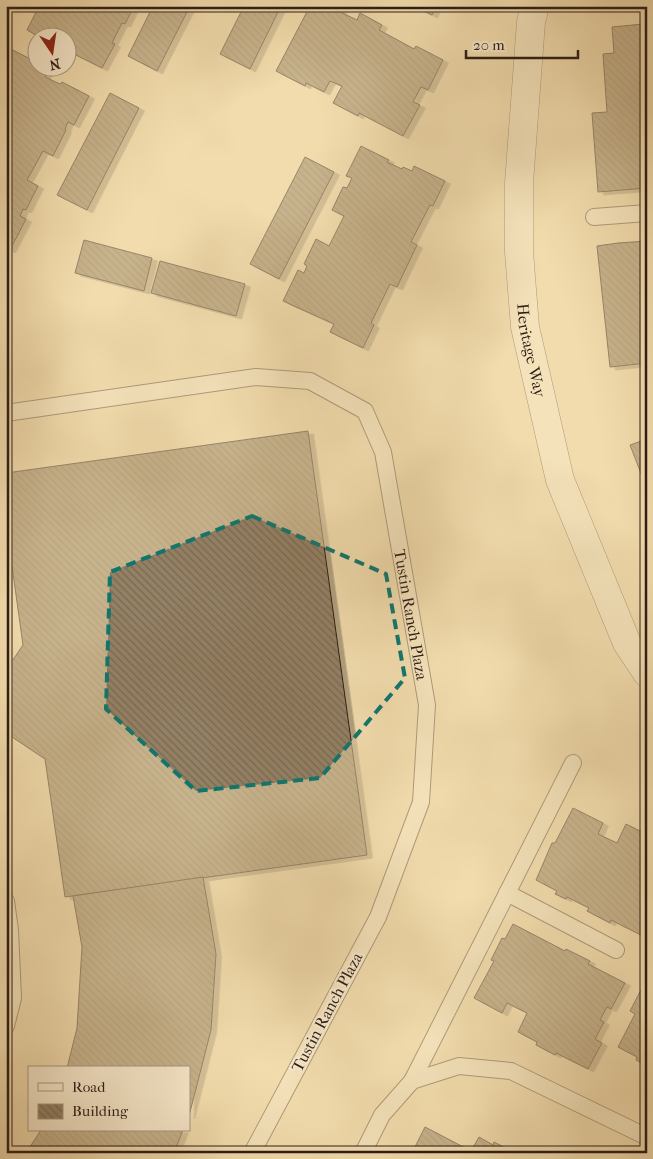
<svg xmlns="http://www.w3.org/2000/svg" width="653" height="1159" font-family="'IM FELL French Canon',serif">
<defs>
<pattern id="building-back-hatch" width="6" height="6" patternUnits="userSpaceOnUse" patternTransform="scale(1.25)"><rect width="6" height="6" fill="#938065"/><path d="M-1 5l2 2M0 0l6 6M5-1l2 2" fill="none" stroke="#786852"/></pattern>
<filter id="shadow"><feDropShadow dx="5.5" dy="3" stdDeviation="0" flood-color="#0004"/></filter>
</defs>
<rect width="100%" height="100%" fill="#f2dcad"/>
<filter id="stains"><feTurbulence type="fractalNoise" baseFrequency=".004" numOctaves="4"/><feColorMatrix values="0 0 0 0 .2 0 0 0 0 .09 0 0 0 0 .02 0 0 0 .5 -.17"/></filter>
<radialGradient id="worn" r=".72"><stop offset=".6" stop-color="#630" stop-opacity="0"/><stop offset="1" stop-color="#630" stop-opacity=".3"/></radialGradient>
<!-- building -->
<g fill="url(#building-back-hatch)" stroke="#2c1d18" filter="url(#shadow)">
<polygon points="39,6 134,6 125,24 122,23 112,43 115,44 102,68 68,51 68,38 41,38 27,30"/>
<polygon points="153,6 190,6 157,71 128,56"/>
<polygon points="244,6 281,6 250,69 220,54"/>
<polygon points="310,6 337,6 342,9 340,12 357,20 360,13 382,25 379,30 414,49 416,46 443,60 428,90 421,87 413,102 420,105 403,136 359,113 358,116 333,103 342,86 330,81 324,92 306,83 305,86 276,71"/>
<polygon points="413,6 436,6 432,15"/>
<polygon points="643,23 647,23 647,188 598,192 592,113 607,112 603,54 614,53 612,27 643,24"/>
<polygon points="9,48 38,63 38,68 47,71 45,77 60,84 62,82 89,96 74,125 68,122 65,129 66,130 53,156 43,151 27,180 38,186 26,210 23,209 20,216 26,219 10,250 6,248 6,54"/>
<polygon points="110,93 139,108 87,210 57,195"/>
<polygon points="361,146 389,160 387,162 402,169 403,167 412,171 414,166 445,181 433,206 430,205 411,242 417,245 397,287 390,284 371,323 374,325 363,348 330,332 334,324 283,301 298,270 304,273 307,266 304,264 316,239 329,246 344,216 332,210 343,187 347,188 352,178 346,176"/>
<polygon points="305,157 334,172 279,279 250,264"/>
<polygon points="84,240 152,258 144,291 75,273"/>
<polygon points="647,241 647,363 610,367 597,246 618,243"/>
<polygon points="160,261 245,284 236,316 151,293"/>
<polygon points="308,431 367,855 65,897 45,759 6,733 6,670 23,645 6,523 6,473"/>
<polygon points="647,439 647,489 630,445"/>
<polygon points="573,808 603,823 598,834 617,843 626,824 646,834 647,833 647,938 611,920 610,923 587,911 589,908 567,897 566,899 555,894 557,891 536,880 552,843 555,843"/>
<polygon points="203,877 216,954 211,1030 189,1116 189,1068 67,1068 77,1028 82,947 73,896"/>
<polygon points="513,924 565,951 566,949 590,961 588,964 625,983 611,1009 607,1007 600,1020 604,1022 595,1039 602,1043 588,1069 556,1053 555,1055 536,1045 537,1042 518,1032 527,1013 507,1003 502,1013 474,998 494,961 491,960 502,938 505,939"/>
<polygon points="643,986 647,988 647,1066 636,1060 637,1057 618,1047 635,1014 630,1011"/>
<polygon points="425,1127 471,1151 479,1137 493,1145 494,1142 515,1153 412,1153"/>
<polygon points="41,1130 183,1130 174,1153 26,1153"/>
</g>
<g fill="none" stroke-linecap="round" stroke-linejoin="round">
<defs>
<g id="service">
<polyline points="594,217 647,213"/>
<path id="s1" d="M6 413 256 377 310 381 365 411 383 452 427 705 421 802 378 917 252 1153"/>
<polyline points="507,893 616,950"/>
<polyline points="6,901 10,930 13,998 6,1026"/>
<polyline points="412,1081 573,763"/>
<polyline points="363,1153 382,1115 412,1081 459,1066 511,1071 647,1137"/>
</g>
<g id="tertiary">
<path id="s2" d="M535 6 531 22 519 183V252L525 327 560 480 627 643 647 673"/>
</g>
</defs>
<!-- service casing -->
<use href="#service" stroke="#5e4d3d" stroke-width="18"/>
<!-- tertiary casing -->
<use href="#tertiary" stroke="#5e4d3d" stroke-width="29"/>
<!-- service -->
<use href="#service" stroke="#f7e8ca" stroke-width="16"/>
<!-- tertiary -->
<use href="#tertiary" stroke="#f7e8ca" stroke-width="28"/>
</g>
<!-- marked area -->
<path d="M0 0H653V1159H0ZM252 516 386 574 405 678 320 778 196 791 106 709 110 572Z" fill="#f2dcad" fill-opacity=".55" fill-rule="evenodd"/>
<path fill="none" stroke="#0f766e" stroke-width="4" stroke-dasharray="10 6" stroke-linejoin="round" d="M252 516 386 574 405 678 320 778 196 791 106 709 110 572Z"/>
<g text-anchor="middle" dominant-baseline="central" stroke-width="4.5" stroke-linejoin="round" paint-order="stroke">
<!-- street labels -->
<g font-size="16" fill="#2c1d18" stroke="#f7e8ca">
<text stroke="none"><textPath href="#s2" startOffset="346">Heritage Way</textPath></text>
<text stroke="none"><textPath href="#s1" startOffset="579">Tustin Ranch Plaza</textPath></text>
<text transform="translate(327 1012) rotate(-62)">Tustin Ranch Plaza</text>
</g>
</g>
<!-- margin -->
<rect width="653" height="1159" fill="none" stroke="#f2dcad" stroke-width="25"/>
<rect x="8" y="8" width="638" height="1144" fill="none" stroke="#2c1d18" stroke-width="2.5"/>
<rect x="12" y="12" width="628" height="1134" fill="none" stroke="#2c1d18"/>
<!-- legend -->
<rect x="28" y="1066" width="162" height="65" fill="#f7e8ca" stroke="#a69783"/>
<rect x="38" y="1083" width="25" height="8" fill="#f7e8ca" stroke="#a69783"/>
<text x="72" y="1092" font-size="15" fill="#2c1d18">Road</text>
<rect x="38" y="1104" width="25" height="15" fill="url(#building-back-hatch)" stroke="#a69783"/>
<text x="72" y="1116" font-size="15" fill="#2c1d18">Building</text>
<!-- north arrow -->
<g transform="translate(52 52) rotate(167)"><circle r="24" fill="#f7e8ca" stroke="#a69783"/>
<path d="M0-4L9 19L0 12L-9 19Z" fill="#8f2418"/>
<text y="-8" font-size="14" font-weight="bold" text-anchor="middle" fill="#2c1d18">N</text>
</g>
<!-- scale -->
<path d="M466 50v8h112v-8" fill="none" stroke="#2c1d18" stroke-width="2.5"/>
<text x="473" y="50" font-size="15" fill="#2c1d18" stroke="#f7e8ca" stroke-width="4" paint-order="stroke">20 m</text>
<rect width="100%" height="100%" filter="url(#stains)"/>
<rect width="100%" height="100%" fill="url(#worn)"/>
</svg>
